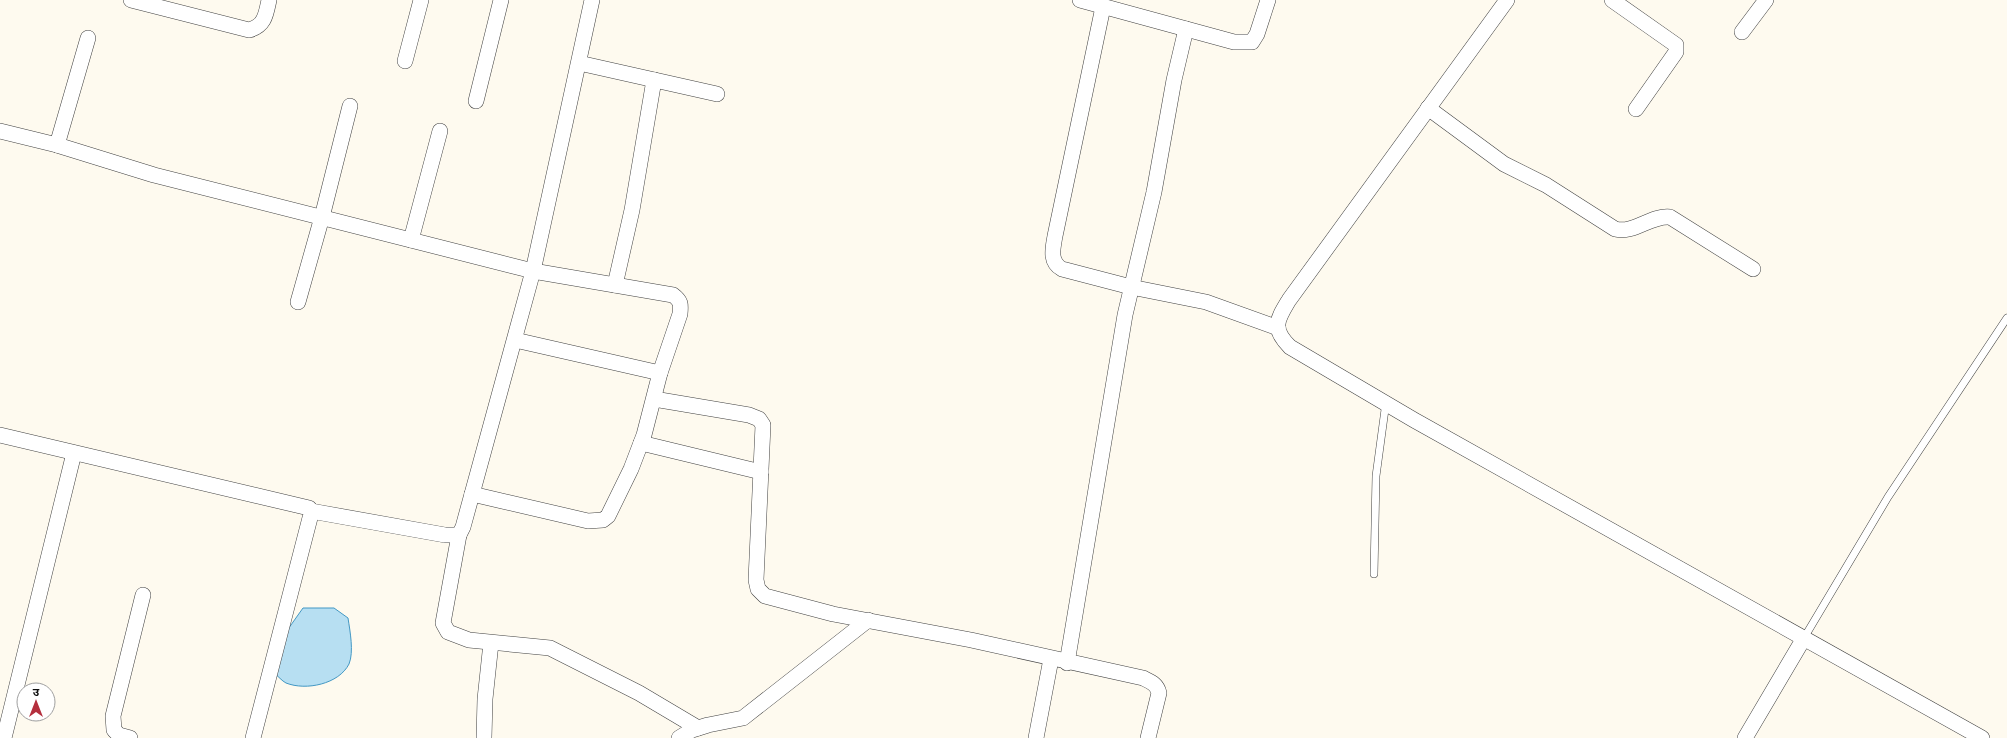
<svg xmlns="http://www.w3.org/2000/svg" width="2007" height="738" font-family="'Playfair Display','Noto Sans Devanagari',serif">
<rect width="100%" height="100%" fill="#fefaef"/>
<!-- water -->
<path fill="#b7dff2" stroke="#4398c4" d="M303 608H334L348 618C350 631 354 652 349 664 339 684 306 691 286 683 282 681 278 676 274 673L281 639Z"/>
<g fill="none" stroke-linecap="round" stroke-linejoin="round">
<defs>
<g id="lane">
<polyline points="1374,574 1376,476 1386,402"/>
<polyline points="1804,638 1888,497 2007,318"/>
</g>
<g id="street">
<path d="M131 0 249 30C265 26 266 14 269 0"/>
<polyline points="1080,0 1234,42 1252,42 1257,34 1268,0"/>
<path d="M1507 0 1289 300C1277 320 1271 328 1290 347L1414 420 1982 738"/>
<polyline points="1612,0 1676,45 1676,52 1636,109"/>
<path d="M1103 7 1055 236C1053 248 1049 262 1062 269L1131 287 1206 302 1278 328"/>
<polyline points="1742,32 1766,0"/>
<polyline points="405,61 421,0"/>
<polyline points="579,63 717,94"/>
<polyline points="476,101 501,0"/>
<path d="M1428 108 1504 164 1546 185 1615 229C1634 234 1651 215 1670 217L1753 269"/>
<path d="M0 131 57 145 154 175 533 271 673 295C681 301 681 304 680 314L660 373 644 435 631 469 608 516 603 520 588 521 472 494"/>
<polyline points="57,145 88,38"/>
<polyline points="411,240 440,131"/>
<polyline points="615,285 632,210 654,80"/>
<polyline points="298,302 322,217 350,106"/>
<polyline points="515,340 660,373"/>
<path d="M654 399 749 415 759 419 763 425 756 580 758 589 765 596 833 614 971 640 1143 678C1151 682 1157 684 1159 693L1148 738"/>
<polyline points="0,435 309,508 311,514 253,738"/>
<polyline points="641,443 761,472"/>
<polyline points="311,511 445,535 459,535 463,527 533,271 592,0"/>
<polyline points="459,535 443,623 448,632 469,640 550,648 639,693 698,728"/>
<polyline points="1067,663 1125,315 1154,192 1174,80 1186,29"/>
<polyline points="4,738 74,453"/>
<polyline points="130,738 119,735 114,730 113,716 143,595"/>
<polyline points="484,738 485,699 491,643"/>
<polyline points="679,738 692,730 708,725 743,718 868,620"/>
<polyline points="1036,738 1051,659"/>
<polyline points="1745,738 1804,638"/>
</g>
</defs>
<!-- lane casing -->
<use href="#lane" stroke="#414141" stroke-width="8"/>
<!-- street casing -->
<use href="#street" stroke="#414141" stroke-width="16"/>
<!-- lane -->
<use href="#lane" stroke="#fff" stroke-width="7"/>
<!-- street -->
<use href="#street" stroke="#fff" stroke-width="15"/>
</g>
<!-- north arrow -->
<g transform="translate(36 702)"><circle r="19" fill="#ffffff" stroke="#9f9f9f"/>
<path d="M0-3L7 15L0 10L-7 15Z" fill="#b42f3d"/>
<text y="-6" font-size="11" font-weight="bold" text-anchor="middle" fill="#0e0e0e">उ</text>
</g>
</svg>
